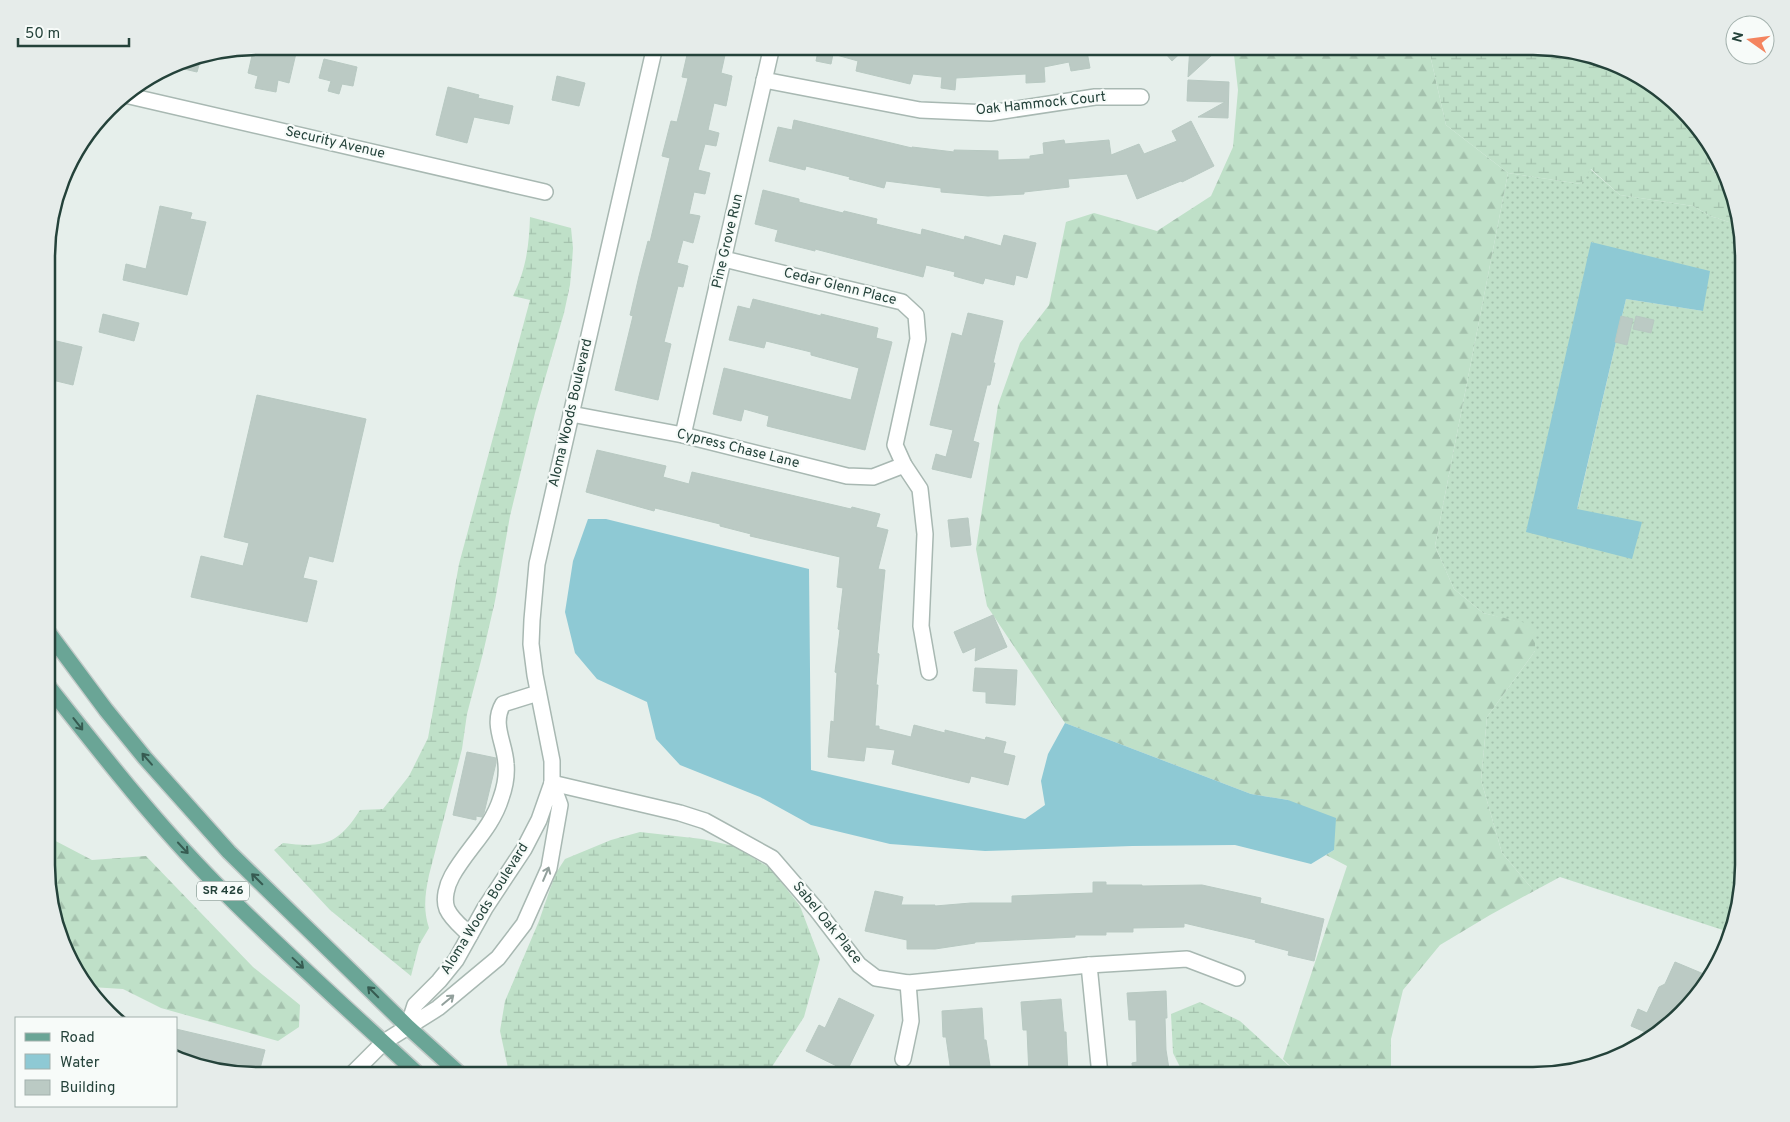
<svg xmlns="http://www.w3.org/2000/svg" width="1790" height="1122" font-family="Overpass,sans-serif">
<defs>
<pattern id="grass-dots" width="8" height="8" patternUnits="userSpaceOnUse" patternTransform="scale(1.25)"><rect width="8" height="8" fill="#bfe0c8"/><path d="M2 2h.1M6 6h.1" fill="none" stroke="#a4c1ad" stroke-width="1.8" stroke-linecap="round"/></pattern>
<pattern id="forest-firs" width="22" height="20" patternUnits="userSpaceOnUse" patternTransform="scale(1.25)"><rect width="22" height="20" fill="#bfe0c8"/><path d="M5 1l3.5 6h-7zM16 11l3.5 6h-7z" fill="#a4c1ad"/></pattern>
<pattern id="wetland-marsh" width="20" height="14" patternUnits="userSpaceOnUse" patternTransform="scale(1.25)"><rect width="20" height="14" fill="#bfe0c8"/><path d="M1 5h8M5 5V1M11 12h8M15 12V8" fill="none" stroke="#a4c1ad"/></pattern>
</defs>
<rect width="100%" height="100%" fill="#e6efeb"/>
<!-- grass -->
<g fill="url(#grass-dots)" fill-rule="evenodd">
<path d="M1671 104 1716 152 1725 183C1706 165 1700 139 1684 119 1680 114 1673 111 1671 104Z"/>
<path d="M1590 169 1620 195 1693 206 1710 216 1729 222 1737 223 1743 244V878L1732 933 1560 877 1534 891 1502 853 1481 780 1487 717 1535 651V626L1483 613 1454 589 1435 546 1508 173 1581 184ZM1592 242 1703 311 1626 299 1577 510Z"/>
</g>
<!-- forest -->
<g fill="url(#forest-firs)">
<polygon points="1233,46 1428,46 1446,125 1508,173 1435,546 1454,589 1483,613 1535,625 1535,651 1487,717 1481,780 1502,853 1534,891 1490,915 1440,945 1403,990 1391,1039 1391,1075 1299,1075 1283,1059 1347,866 1326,855 1334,850 1288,800 1251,794 1065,723 987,606 976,549 998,405 1020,343 1049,305 1066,222 1094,213 1157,231 1211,196 1233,147 1238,90"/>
<polygon points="48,837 92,860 146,856 253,967 300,1005 299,1027 278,1041 161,1008 123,989 91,987 75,970 48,892"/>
</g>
<!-- wetland -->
<g fill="url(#wetland-marsh)">
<polygon points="1428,46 1533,46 1600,57 1650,82 1695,133 1708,161 1716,175 1725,183 1737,223 1729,222 1710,216 1693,206 1620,195 1591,169 1581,184 1508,173 1446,125"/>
<path d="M530 217 571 228 573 248 572 263 570 285 564 313 535 413 510 516 495 601 483 653 467 714 462 749 429 875C425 894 423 910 429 928L419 945 411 976 330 910 274 850 283 843C323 848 338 845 360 810L383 809 409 776 428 738 459 564 530 300 513 296C526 269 529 247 530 217Z"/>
<polygon points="640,832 702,839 734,846 770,868 800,906 820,959 804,1017 766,1076 516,1076 508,1068 500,1031 505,1001 539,921 550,889 556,873 565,859 611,840"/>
<polygon points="1200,1002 1240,1021 1299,1075 1184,1075 1173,1053 1171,1014"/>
</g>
<!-- water -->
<g fill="#8ec9d4">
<polygon points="1591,242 1710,271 1703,311 1626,299 1577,509 1642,522 1632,559 1526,532"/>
<polygon points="588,519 606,519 809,569 811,770 1025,819 1045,805 1041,781 1048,754 1065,723 1251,794 1288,800 1336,818 1334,850 1311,864 1235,845 1132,846 985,851 890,844 811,825 760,797 680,765 656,739 647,702 597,679 575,653 565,612 573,561"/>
</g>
<!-- building -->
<g fill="#bbcac4" stroke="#b8c9c2">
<polygon points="283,46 297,49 289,83 278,80 276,92 255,88 258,76 248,73 254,47"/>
<polygon points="689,46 727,46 721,73 732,76 726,106 714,103 708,130 719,133 716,146 705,144 698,170 710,173 705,194 694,192 689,214 700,216 693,243 683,240 677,263 688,266 683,287 678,286 664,342 671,344 658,400 615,390 633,316 630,315 639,276 648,241 650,242 670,158 662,156 671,121 677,122 688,78 682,77"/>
<polygon points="819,46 961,46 960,53 1010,50 1009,46 1086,46 1090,68 1071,71 1069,62 1044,67 1045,82 1026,83 1026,74 956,78 955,90 941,88 942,77 913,74 910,84 856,71 858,61 833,54 831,64 816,61"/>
<polygon points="1159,46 1188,46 1172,61"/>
<polygon points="1190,46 1222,46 1188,77"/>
<polygon points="201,58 197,72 171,66 177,62"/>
<polygon points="324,59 357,67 353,86 342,84 339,94 328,91 331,81 319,78"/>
<polygon points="557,76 585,83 579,106 552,100"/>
<polygon points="1188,80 1229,82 1228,118 1198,117 1225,102 1187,101"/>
<polygon points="448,87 479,95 478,98 513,106 509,124 474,117 467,143 436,135"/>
<polygon points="794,120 912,148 912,147 954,152 954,150 998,151 998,160 1030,159 1030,156 1044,154 1043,143 1064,140 1065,144 1109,140 1111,155 1139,144 1144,154 1177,141 1172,131 1191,121 1214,166 1182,182 1181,181 1137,199 1127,174 1068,179 1069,187 1024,192 1024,194 988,196 941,192 941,188 886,181 884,188 849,179 850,177 806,166 805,170 769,161 778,127 792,130"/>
<polygon points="763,190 799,199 799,202 843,213 844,211 877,219 876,224 921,235 922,229 964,240 965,236 1001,246 1004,235 1036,243 1027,278 1016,275 1014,285 985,278 983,284 954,276 955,272 926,265 923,277 815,249 815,251 775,241 778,230 755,224"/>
<polygon points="160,206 192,213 190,219 206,222 187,295 123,280 126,264 146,269"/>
<polygon points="753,299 821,316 821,314 878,328 876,338 892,342 865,450 767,426 769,416 744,409 741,421 713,414 724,368 851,400 859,368 811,355 811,352 766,341 764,348 729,340 738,306 750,309"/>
<polygon points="968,313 1003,321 993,363 995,363 990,385 987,385 973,441 979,443 971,478 932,469 936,454 946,457 953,430 930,425 952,333 962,336"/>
<polygon points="103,314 139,323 134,341 99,332"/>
<polygon points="1621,316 1633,319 1627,345 1615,342"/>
<polygon points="1636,316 1654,320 1651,333 1633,329"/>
<polygon points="48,339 82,347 73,385 48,379"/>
<polygon points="257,395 366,419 333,562 309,556 303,578 317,581 307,622 191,597 201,556 243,566 249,543 224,537"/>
<polygon points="597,450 666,466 663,477 689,484 692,472 851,509 852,507 880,514 876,527 888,530 878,569 885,570 877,653 879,654 876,685 878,685 875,726 879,726 879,729 911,737 914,725 945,733 945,730 985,740 986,737 1006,742 1003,753 1015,756 1008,785 971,776 969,783 892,764 895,750 866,747 864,761 828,757 831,721 834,722 837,673 835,672 840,630 838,629 843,588 837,587 840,557 750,536 751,534 720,526 720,524 655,508 654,511 586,492"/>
<polygon points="968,518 971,545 951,547 948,520"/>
<polygon points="993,615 1007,647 975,661 976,647 963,653 954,632"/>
<polygon points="975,668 1017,670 1015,705 986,703 986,692 973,691"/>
<polygon points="467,752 496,758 496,763 484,813 482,817 476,816 476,820 453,815"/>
<polygon points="1093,882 1106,882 1106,885 1142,885 1142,886 1202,885 1261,898 1260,903 1324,919 1314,961 1288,955 1289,951 1255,942 1256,940 1184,923 1184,927 1133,928 1133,932 1106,932 1106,935 1075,935 1075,937 975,942 975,943 935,949 907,949 907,940 865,931 875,891 903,897 901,905 935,905 935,906 971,903 1012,903 1012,896 1093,893"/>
<polygon points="1675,962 1711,977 1708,982 1652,1035 1631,1026 1638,1009 1647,1013 1659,987 1665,984"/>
<polygon points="1166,991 1167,1018 1165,1018 1166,1050 1170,1075 1133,1075 1132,1063 1137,1062 1136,1020 1129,1020 1127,993"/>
<polygon points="839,998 874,1015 847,1071 806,1051 819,1025 825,1028"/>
<polygon points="1061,999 1064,1032 1066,1032 1068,1075 1029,1075 1027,1030 1023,1030 1021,1002"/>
<polygon points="982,1008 984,1040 986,1040 990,1066 951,1072 946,1037 943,1037 942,1011"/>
<polygon points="176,1029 265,1050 258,1076 202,1068 176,1057"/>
</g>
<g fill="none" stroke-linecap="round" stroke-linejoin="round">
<defs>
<g id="minor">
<polyline points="764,80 920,110 990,113 1095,97 1141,97"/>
<polyline points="125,95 545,192"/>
<polyline points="724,259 902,302 916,315 918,339 895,445 904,465 920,489 925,534 921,626 929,672"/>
<polyline points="571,414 683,435 847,476 873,477 904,465"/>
<polyline points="683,435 772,46"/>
<polyline points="552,783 680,813 705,821 772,858 816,909 859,965 876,978 908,983 1089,965 1187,959 1237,978"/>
<path d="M470 935C462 927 452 920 447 909 443 899 447 885 452 876 467 849 492 828 501 798 505 787 507 775 506 764 505 743 491 724 503 704L538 693"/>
<polyline points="1089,965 1100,1075"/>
<polyline points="408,1027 415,1005 439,981 456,960 485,908 524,849 539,820 552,783"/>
<polyline points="903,1059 911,1021 908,983"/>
<polyline points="350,1076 384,1042 438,1008 498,958 524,924 549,868 560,805 552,783 552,761 535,675 531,644 532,620 537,564 655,46"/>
</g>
<g id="major">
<polyline points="48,632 106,710 145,758 229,852 408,1027 462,1076"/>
<path d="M48 686C101 753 154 821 214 882 280 949 351 1012 420 1076"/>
</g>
</defs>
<!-- minor casing -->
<use href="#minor" stroke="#a8b8b2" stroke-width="18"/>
<!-- major casing -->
<use href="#major" stroke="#c2cac8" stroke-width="18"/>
<!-- minor -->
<use href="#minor" stroke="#fff" stroke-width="15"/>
<!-- major -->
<use href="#major" stroke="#6aa596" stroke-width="15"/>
</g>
<!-- one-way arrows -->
<defs><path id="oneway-shaft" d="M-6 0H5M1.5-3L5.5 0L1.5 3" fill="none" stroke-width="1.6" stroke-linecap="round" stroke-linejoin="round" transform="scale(1.25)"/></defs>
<g stroke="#365b51">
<use href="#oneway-shaft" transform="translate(78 724) rotate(52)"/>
<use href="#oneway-shaft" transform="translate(147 759) rotate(-131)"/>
<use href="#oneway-shaft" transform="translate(183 848) rotate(47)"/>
<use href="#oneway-shaft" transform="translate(257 879) rotate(-135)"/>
<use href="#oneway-shaft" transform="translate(298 963) rotate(43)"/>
<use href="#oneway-shaft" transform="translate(373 992) rotate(-135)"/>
</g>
<g stroke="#92a09c">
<use href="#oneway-shaft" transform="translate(546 874) rotate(-67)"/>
<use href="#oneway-shaft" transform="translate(448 1000) rotate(-40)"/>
</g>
<g text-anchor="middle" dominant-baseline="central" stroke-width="4.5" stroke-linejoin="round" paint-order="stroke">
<!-- shield labels -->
<rect fill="#f7fbf9" stroke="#637a73" stroke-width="1" x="197" y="881.5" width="52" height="19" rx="4"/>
<g font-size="12" font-weight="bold" fill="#24423a">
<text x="223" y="891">SR 426</text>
</g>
<!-- street labels -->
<g font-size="14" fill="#24423a" stroke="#f7fbf9">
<text transform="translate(1041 104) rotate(-6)">Oak Hammock Court</text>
<text transform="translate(335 143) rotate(13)">Security Avenue</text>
<text transform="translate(728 241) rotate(-77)">Pine Grove Run</text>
<text transform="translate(840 287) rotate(14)">Cedar Glenn Place</text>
<text transform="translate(571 413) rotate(-77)">Aloma Woods Boulevard</text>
<text transform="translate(738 449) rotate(14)">Cypress Chase Lane</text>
<text transform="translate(485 909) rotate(-58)">Aloma Woods Boulevard</text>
<text transform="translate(827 923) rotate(51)">Sabel Oak Place</text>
</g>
</g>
<!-- crop -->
<path d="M0 0H1790V1122H0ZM257 55H1533A202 202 0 0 1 1735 257V865A202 202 0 0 1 1533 1067H257A202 202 0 0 1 55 865V257A202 202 0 0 1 257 55Z" fill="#e6ecea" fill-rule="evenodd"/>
<path fill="none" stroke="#24423a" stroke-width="2.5" d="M257 55H1533A202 202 0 0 1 1735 257V865A202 202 0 0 1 1533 1067H257A202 202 0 0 1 55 865V257A202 202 0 0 1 257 55Z"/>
<!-- legend -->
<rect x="15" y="1017" width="162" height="90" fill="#f7fbf9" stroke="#a3b1ad"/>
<rect x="25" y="1033" width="25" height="8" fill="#6aa596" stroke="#a3b1ad"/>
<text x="60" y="1042" font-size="15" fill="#24423a">Road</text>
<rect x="25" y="1054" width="25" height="15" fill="#8ec9d4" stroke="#a3b1ad"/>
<text x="60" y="1067" font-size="15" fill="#24423a">Water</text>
<rect x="25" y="1080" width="25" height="15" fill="#bbcac4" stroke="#a3b1ad"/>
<text x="60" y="1092" font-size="15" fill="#24423a">Building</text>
<!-- north arrow -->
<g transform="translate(1750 40) rotate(284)"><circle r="24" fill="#f7fbf9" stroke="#a3b1ad"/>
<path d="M0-4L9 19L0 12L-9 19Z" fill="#f4845f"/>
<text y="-8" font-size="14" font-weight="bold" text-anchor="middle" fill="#24423a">N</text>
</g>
<!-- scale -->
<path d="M18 38v8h111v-8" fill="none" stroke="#24423a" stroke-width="2.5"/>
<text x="25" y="38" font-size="15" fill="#24423a" stroke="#f7fbf9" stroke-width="4" paint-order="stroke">50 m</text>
</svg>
